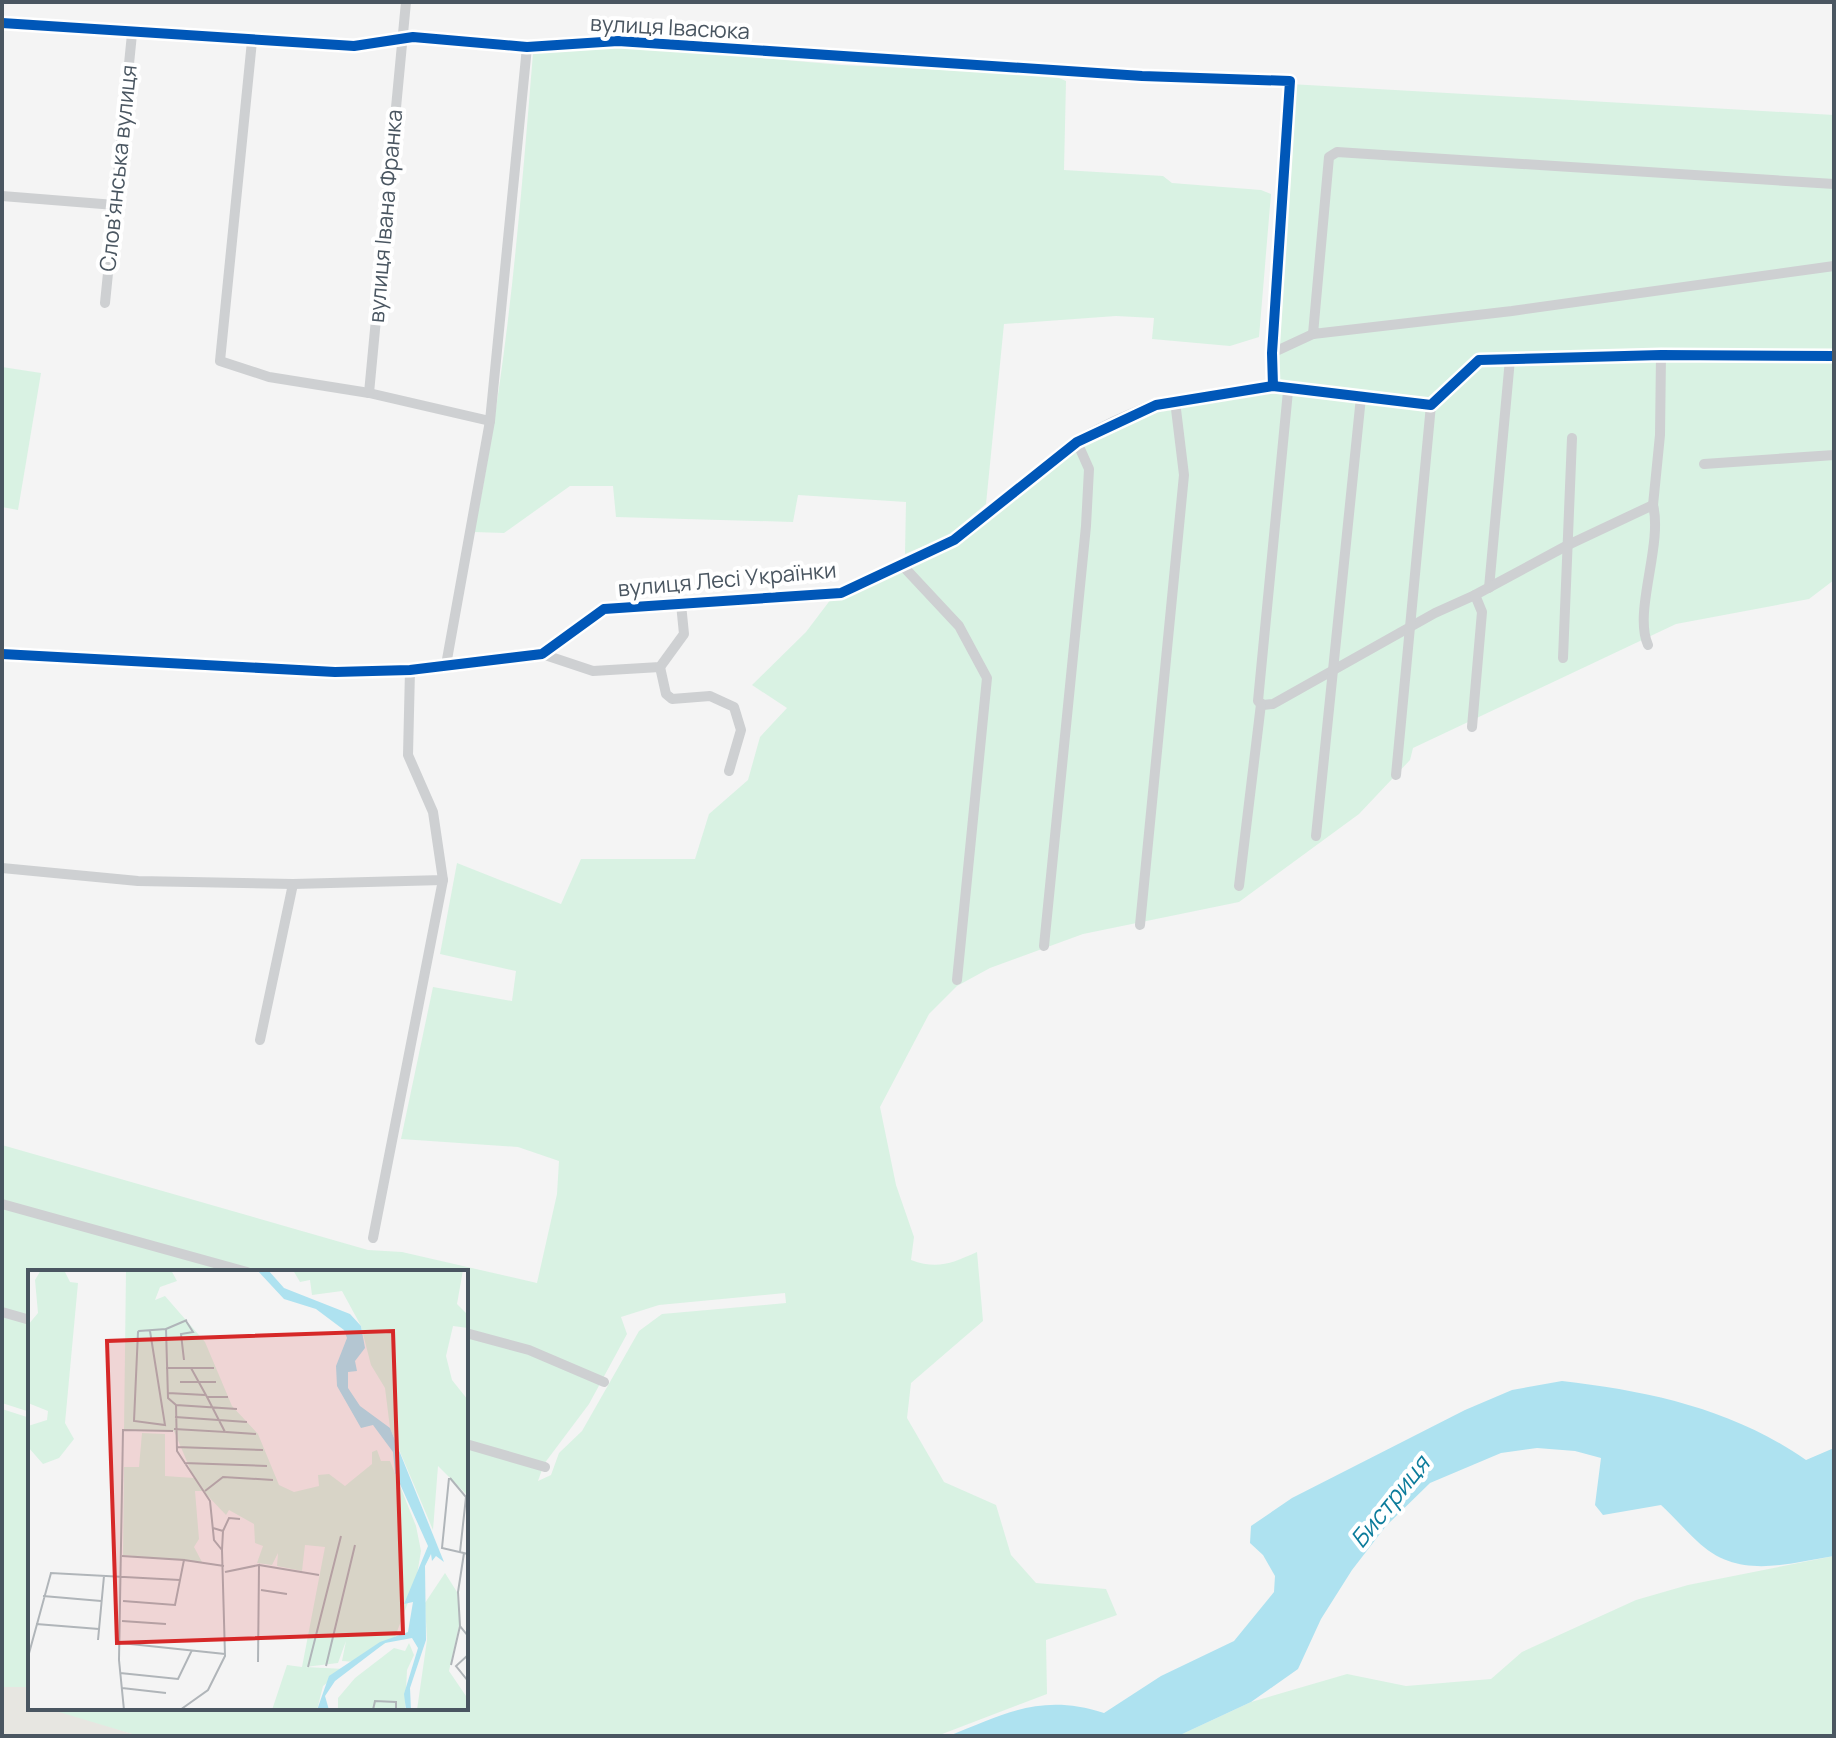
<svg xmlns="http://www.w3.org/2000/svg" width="1836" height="1738" font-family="Manrope,sans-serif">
<rect width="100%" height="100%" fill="#f4f4f4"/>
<!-- green -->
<g fill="#d9f2e3" fill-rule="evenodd">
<path d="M616 45 842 65 1052 75 1066 81 1064 170 1163 176 1172 183 1261 190 1271 194 1259 337 1230 346 1152 339 1154 318 1116 316 1004 324 986 504 948 536 905 554 906 502 798 495 793 522 616 517 613 486H570L504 533 474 532C507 374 520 214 533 53Z"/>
<path d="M1290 84 1834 115V580L1809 599 1676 624 1413 748 1410 760 1359 814 1239 902 1083 934 990 968 957 986 929 1014 880 1107 896 1185 914 1237 911 1260C938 1270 952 1263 977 1252L983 1321 911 1383 907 1418 944 1482 996 1505 1011 1555 1036 1583 1106 1589 1117 1615 1046 1640 1047 1694 937 1736H139L47 1710 466 1708V1272H30V1412L2 1403V1145L368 1250 402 1252 537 1283 557 1194 559 1161 518 1147 401 1139 433 987 512 1001 516 971 440 954 457 863 561 904 581 859H695L709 814 748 780 760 737 787 708 752 685 806 632 831 599 943 547 1091 437 1163 405 1278 390 1270 330ZM785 1293 786 1303 662 1314 639 1331 582 1431 559 1453 551 1475 538 1481 544 1464 589 1404 627 1334 621 1317 659 1305Z"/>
<polygon points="2,367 41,373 18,510 2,507"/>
<polygon points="2,1409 30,1418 30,1691 26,1687 2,1687"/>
<polygon points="1834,1556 1834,1736 1178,1736 1251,1702 1347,1674 1406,1686 1491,1679 1522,1652 1636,1600 1688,1585"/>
</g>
<!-- sand -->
<polygon fill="#e7e6e1" points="2,1687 26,1687 30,1691 30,1708 46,1708 139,1736 2,1736"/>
<!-- water -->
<path fill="#aee2f0" d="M1562 1381C1649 1391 1733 1409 1806 1460L1834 1448V1556C1785 1564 1737 1580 1697 1541 1684 1529 1674 1517 1661 1505L1603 1515 1595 1505 1601 1458 1575 1451 1537 1448 1501 1453 1430 1483 1386 1526 1352 1570 1321 1619 1298 1669 1251 1702 1178 1736H949C1006 1713 1042 1693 1104 1713L1161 1676 1234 1641 1274 1592 1275 1576 1263 1555 1250 1543 1251 1526 1292 1498 1465 1410 1512 1390Z"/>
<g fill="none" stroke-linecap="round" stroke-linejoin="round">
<!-- street -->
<g stroke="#ced0d2" stroke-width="10">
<polyline points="2,23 354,46 413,37 527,47 618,41 1142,76 1290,81 1272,353 1273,386 1431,405 1479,360 1661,355 1834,356"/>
<polyline points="252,41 220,361 269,377 369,393 490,421 527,47"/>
<polyline points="1834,184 1337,152 1329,157 1313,334 1512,311 1834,266"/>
<polyline points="2,196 115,205"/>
<polyline points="105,303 132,34"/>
<polyline points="1272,353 1313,334"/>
<polyline points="1288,391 1258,701 1263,705 1273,704 1435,613 1475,595 1482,612 1472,727"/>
<polyline points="369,393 406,2"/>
<polyline points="1704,464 1834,455"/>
<polyline points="1653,505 1660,435 1661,355"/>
<polyline points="902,565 959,626 987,678 957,980"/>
<polyline points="1489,588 1510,359"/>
<path d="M1475 595 1568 545 1653 505C1663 545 1633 612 1648 645"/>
<polyline points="542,654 593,671 660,667 684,634 681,604"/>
<polyline points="1563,658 1572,438"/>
<polyline points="446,665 490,421"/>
<polyline points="660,667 666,694 672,699 710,696 734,707 741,730 729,771"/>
<polyline points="1396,775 1431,405"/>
<polyline points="1316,836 1361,397"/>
<polyline points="2,868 138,881 293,884 443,880 433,812 408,755 410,670"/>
<polyline points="1239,886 1261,704"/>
<polyline points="1140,925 1184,475 1175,401"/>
<polyline points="1044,946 1086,526 1089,469 1077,442"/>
<polyline points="260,1040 293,884"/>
<polyline points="2,1204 247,1272"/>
<polyline points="373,1238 443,880"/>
<polyline points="2,1312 30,1320"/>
<polyline points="466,1333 529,1350 604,1382"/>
<polyline points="466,1444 545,1467"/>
</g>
<!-- secondary -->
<polyline stroke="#ced0d4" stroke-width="14" points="2,654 335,672 410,670 542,654 604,609 841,593 954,540 1077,442 1113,424 1156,405 1273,386"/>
<defs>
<g id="cycleway">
<polyline points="2,23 354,46 413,37 527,47 618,41 1142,76 1290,81 1272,353 1273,386"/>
<polyline points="2,654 335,672 410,670 542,654 604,609 841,593 954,540 1077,442 1156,405 1273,386 1431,405 1479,360 1661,355 1834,356"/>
</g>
</defs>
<!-- cycleway casing -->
<use href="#cycleway" stroke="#fff" stroke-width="15"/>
<!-- cycleway -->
<use href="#cycleway" stroke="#0057b8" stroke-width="10"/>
</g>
<g text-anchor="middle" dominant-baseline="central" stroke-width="8" stroke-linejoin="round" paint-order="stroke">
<!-- street labels -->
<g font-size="22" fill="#4a5661" stroke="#fff">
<text transform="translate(670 27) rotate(3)">вулиця Івасюка</text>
<text transform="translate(118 168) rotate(-84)">Слов'янська вулиця</text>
<text transform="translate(385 216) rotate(-85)">вулиця Івана Франка</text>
<text transform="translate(727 579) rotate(-5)">вулиця Лесі Українки</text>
</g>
<!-- water labels -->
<g font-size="24" font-style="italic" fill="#0c7c9b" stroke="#fff">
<text transform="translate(1389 1501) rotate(-51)">Бистриця</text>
</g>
</g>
<!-- overview -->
<g transform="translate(28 1270)">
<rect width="440" height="440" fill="#f4f4f4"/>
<path d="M13 0H36L42 12 50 13 37 153 46 169 31 188 15 194 0 177V156L19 150 20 141 0 133V55L10 43 7 10ZM98 0H143L149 11 132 17 127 30 137 26 177 72 204 136 230 164 251 215 266 222 291 216 290 205 301 204 317 216 344 194V182L349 180 353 191H362L388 256 393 281 388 311 367 367 328 392 314 391 318 371 310 393 277 397 317 399 295 416 289 440H244L259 395 274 397 297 277 277 275 274 301 249 296 250 283 244 295 229 293 235 276 227 273 226 254 201 240 198 245 175 221H167L171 269 166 277 174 292 95 285 96 197H111L114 163 137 164V206L166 208 146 161 96 160ZM265 0H435L429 34 439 44 440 58 425 56 418 86 424 110 440 130V226L410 196 405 260 362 158 357 118 343 95 333 56 314 21 284 25 282 10 272 12ZM417 303 429 322 432 351 421 401 440 429V440H389L399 370 397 333ZM381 373 386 385 379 400 377 440H310V428L327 408 366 378 377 381Z" fill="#d9f2e3"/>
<path d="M229 0H240L256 18 322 44 333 56 337 78 327 91 329 101 320 102V118L332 136 362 158 416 292 408 286 404 291 403 284 397 296 398 370 382 418 383 440H378L376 424 390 378 384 368 357 373 307 411 297 426 301 440H289L301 406 352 372 380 362 385 332 376 334 400 276 367 203 365 182 345 155 333 158 309 116 308 96 319 68 316 60 288 39 256 29Z" fill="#aee2f0"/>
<path fill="none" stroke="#b0b5b9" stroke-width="2" d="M122 61 137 155 106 151 110 62 111 61 138 59M156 90 153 64 165 62 158 51M138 98H163M152 112H188M140 123 177 125M179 127 163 98H186M148 135 209 139M147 147 219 152M146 159 197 162 179 127H200M198 162 228 164M148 177 235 180M156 193 239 196M421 208 414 278 440 284M422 208 438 227 432 282M177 221 195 207 245 210M185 258 195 261 194 280M195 261 201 248 212 249M436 283 430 322 432 356 440 366M94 286 156 290 147 335 95 331M156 290 196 296M231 295 291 305M197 302 231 295 230 392M233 320 259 324M15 326 73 331M94 351 138 354M8 354 71 359M70 370 76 306M93 373 197 384M440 385 428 396 440 411M0 387 23 303 152 310M423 395 432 356M298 396 327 275M280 397 313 266M92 403 150 409 164 380M94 418 138 423M96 440 91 390 95 160 145 161M152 440 180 420 197 386 194 280 186 270 182 231 149 181 148 135 140 128 138 59 159 50M345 440 347 431 368 432V440"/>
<path fill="#d62828" fill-opacity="0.15" stroke="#d62828" stroke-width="4" d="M365 61 375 363 89 373 79 71Z"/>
<rect width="440" height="440" fill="none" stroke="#4a5661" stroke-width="4"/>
</g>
<!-- border -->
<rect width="1836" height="1738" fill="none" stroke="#4a5661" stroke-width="8"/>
</svg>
